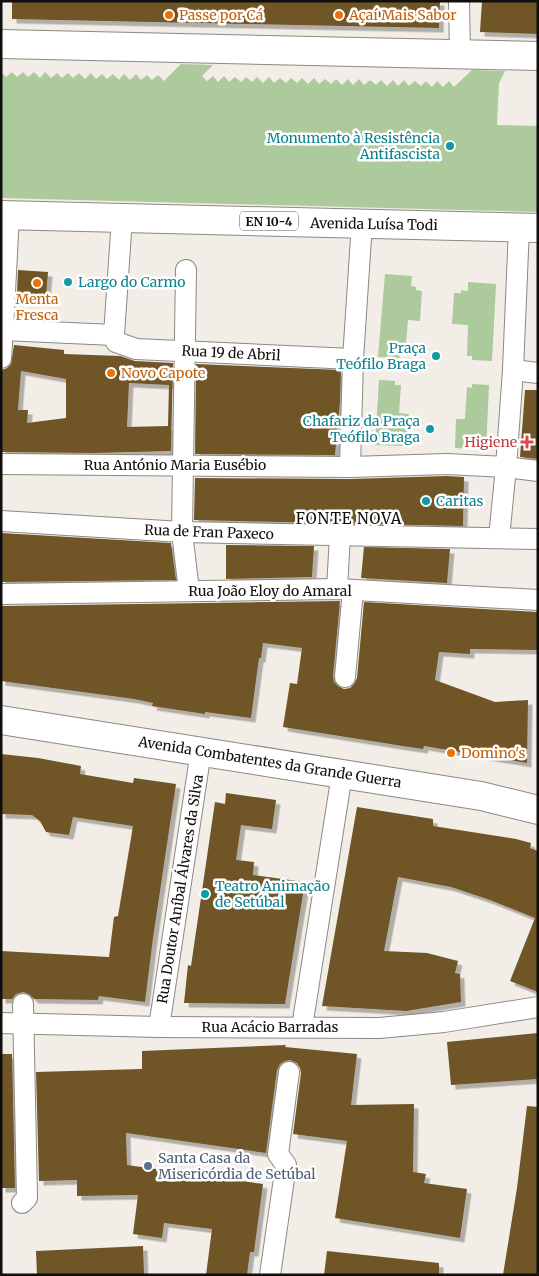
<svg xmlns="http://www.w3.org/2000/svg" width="539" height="1276" font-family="Merriweather,serif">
<defs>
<filter id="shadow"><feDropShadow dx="4.5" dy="4.5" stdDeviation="0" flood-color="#0004"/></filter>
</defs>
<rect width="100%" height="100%" fill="#f2ede6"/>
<!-- green -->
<g fill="#acca9b">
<polygon points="181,64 213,65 202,76 207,81 213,76 218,82 224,76 229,82 235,77 241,82 246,77 252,82 257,77 263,83 269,77 274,83 280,78 286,83 291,78 297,83 302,78 308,84 314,78 319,84 325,79 331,84 336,79 342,85 348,79 353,85 359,79 364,85 370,80 376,85 381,80 387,86 393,80 398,86 404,80 409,86 415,81 421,86 426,81 432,87 437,81 443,87 449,81 454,87 472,70 505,71 499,83 497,125 538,126 538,212 1,198 1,72 6,77 12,72 17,77 23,72 28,77 34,72 40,78 45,72 51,78 57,73 62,78 68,73 73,78 79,73 85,79 91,73 96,79 102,74 107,79 113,74 119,80 124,74 130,80 136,74 141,80 147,75 152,80 158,75 164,81"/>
<polygon points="385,274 412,276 411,286 416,287 416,290 422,291 420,321 408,320 405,355 400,355 399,358 378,357"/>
<polygon points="468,282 496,284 492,361 472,360 472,356 467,356 468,325 452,324 454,293 461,293 461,290 468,291"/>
<polygon points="379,380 395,381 395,385 401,385 399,413 409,414 407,446 375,445"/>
<polygon points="472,384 489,385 486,450 455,448 456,419 465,419 467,387 472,388"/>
</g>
<!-- building -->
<g fill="#705427" fill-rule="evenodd" filter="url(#shadow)">
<polygon points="12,1 440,1 439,28 12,19"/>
<polygon points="482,1 538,1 538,34 480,32"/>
<polygon points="18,270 48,272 46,297 17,294"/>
<path d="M14 345 64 350V354L120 356 135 361 173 363 171 451 92 453 1 452 2 370 7 368 11 364ZM21 371 66 379V418L27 423 28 410H18ZM129 383 169 385 168 426 127 427Z"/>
<polygon points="196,364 341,370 340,401 335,455 195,454"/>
<polygon points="525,390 538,390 538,459 520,457"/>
<polygon points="447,476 464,477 463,526 194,520 195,478 350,479"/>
<polygon points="1,533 171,543 176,580 1,582"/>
<polygon points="226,545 314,546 312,577 226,579"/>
<polygon points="364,547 450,549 447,583 361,578"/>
<polygon points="340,601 333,676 334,682 338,686 344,689 350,688 354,684 357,678 364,602 538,612 538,650 470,649 470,654 439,652 435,680 495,702 528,700 527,763 424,746 423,749 409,747 283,727 290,683 297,684 302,648 263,643 261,658 259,658 251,718 205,712 205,714 152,706 153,703 134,699 1,681 1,606"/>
<polygon points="1,754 38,758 81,766 80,774 133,783 134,778 176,784 153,938 145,1002 99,996 98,1000 34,999 29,994 23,992 16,994 12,999 1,999 1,951 109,957 114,917 118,916 133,826 73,817 69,835 46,832 40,821 32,815 1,814"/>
<polygon points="226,793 276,800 272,829 241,825 236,860 254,862 253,875 305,882 285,1004 184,1003 188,965 191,966 215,802 225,804"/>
<polygon points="357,807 433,819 433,826 516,839 531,843 530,848 538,851 538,992 510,981 535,918 490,900 451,887 398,877 384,951 427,953 458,961 455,973 460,974 461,1002 406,1011 322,1006"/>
<polygon points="538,1033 538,1079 451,1085 447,1042"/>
<polygon points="286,1045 285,1047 357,1054 351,1105 414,1104 413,1172 426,1174 424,1183 467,1189 460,1238 335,1218 347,1141 293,1134 301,1073 300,1068 297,1063 290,1060 285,1061 280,1064 277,1070 266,1153 126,1133 127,1165 263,1184 254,1252 250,1252 247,1275 206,1275 212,1229 164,1223 162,1238 133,1234 138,1195 77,1196 77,1180 39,1181 36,1072 142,1069 142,1051"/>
<polygon points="1,1054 12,1054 15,1188 1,1188"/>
<polygon points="527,1106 538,1107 538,1275 503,1275 517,1188"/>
<polygon points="143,1246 144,1275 37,1275 36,1251"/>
<polygon points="327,1251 439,1263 439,1275 324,1275"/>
</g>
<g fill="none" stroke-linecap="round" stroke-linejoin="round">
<defs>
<g id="street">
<polyline points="459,1 460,54"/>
<polyline points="9,215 3,330 114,335 122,218"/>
<polyline points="362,223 353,359 350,467 447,464 506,467 513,370 519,227"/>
<polyline points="186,270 182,532 189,591"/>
<polyline points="114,335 116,342 136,349 353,359"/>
<polyline points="1,358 3,330"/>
<polyline points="513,370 538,373"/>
<polyline points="1,464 350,467"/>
<polyline points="1,521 182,532 538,539"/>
<polyline points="499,538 506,467 538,471"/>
<polyline points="337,589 340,535"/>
<polyline points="1,594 337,589 538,600"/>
<polyline points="345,677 353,590"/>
<polyline points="1,1023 159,1027 379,1028 444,1022 538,1007"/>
<polyline points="159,1027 201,751"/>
<polyline points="302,1027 342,774"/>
<polyline points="22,1203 27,1198 23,1004"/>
<polyline points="270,1275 286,1165 278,1154 289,1072"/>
</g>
<polyline id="secondary" points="1,720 481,796 538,810"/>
<g id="primary">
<polyline points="1,44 538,56"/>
<polyline points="1,215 538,228"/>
</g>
</defs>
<!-- street casing -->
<use href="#street" stroke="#8d8882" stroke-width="22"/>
<!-- secondary casing -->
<use href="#secondary" stroke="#8d8882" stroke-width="30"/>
<!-- primary casing -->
<use href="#primary" stroke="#8d8882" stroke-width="30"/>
<!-- street -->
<use href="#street" stroke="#fff" stroke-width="20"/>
<!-- secondary -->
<use href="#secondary" stroke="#fff" stroke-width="28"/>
<!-- primary -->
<use href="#primary" stroke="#fff" stroke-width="28"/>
</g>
<!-- markers -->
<g fill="#e8710a" stroke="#fff" stroke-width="2">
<circle cx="169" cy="15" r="5"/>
<circle cx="339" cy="15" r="5"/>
<circle cx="37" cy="283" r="5"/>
<circle cx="111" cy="373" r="5"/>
<circle cx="451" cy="753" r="5"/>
</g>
<g fill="#0f9aa8" stroke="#fff" stroke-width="2">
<circle cx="450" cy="146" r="5"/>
<circle cx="68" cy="282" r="5"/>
<circle cx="436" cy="356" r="5"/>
<circle cx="430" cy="429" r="5"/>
<circle cx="426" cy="501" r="5"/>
<circle cx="205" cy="894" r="5"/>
</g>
<path fill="#e0444e" stroke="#fff" stroke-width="2" d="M524.5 434.5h5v5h5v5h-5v5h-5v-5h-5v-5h5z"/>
<circle fill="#5c6f8a" stroke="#fff" stroke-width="2" cx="148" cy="1166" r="5"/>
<g text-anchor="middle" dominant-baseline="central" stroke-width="5" stroke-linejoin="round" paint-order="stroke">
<!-- shield labels -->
<rect fill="#fff" stroke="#585756" stroke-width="1" x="240" y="211.5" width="58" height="19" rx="4"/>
<g font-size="12" font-weight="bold" fill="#110f0d">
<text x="269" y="221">EN 10-4</text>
</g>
<!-- food labels -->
<g font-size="14" fill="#c56008" stroke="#fff" text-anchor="start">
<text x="179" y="15">Passe por Cá</text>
<text x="349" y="15">Açaí Mais Sabor</text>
<text x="37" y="299" text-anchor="middle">Menta<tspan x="37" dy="16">Fresca</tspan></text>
<text x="121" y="373">Novo Capote</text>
<text x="461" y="753">Domino's</text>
</g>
<!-- culture labels -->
<g font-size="14" fill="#0d838f" stroke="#fff" text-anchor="end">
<text x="440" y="138">Monumento à Resistência<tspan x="440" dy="16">Antifascista</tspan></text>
<text x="78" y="282" text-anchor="start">Largo do Carmo</text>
<text x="426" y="348">Praça<tspan x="426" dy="16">Teófilo Braga</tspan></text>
<text x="420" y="421">Chafariz da Praça<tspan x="420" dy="16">Teófilo Braga</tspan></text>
<text x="436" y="501" text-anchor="start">Caritas</text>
<text x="215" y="886" text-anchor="start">Teatro Animação<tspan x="215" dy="16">de Setúbal</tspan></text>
</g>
<!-- street labels -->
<g font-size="14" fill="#110f0d" stroke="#fff">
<text transform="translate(374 224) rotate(1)">Avenida Luísa Todi</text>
<text transform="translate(231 353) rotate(3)">Rua 19 de Abril</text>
<text x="175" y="465">Rua António Maria Eusébio</text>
<text transform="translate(209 532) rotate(2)">Rua de Fran Paxeco</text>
<text x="270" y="591">Rua João Eloy do Amaral</text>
<text transform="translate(270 762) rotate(9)">Avenida Combatentes da Grande Guerra</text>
<text transform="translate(180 889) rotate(-81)">Rua Doutor Aníbal Álvares da Silva</text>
<text x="270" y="1027">Rua Acácio Barradas</text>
</g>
<!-- health labels -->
<g font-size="14" fill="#be3a42" stroke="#fff" text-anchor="end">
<text x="517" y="442">Higiene</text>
</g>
<!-- service labels -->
<g font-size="14" fill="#4e5e75" stroke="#fff" text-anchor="start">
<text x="158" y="1158">Santa Casa da<tspan x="158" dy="16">Misericórdia de Setúbal</tspan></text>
</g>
<!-- neighbourhood labels -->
<g font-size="15" letter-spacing="1" fill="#110f0d" stroke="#fff">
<text x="349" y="518">FONTE NOVA</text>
</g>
</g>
<!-- border -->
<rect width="539" height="1276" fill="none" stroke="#110f0d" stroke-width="5"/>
</svg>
